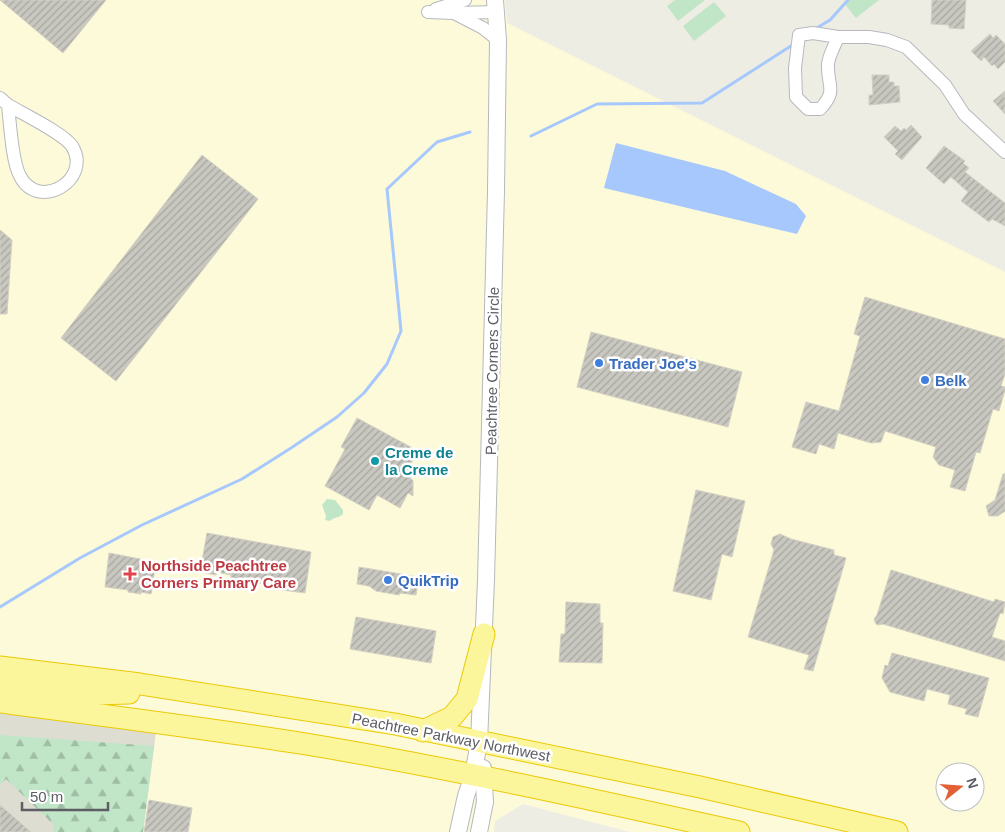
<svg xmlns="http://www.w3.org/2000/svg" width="1005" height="832" font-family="Helvetica,sans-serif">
<defs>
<pattern id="forest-firs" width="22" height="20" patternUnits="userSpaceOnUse" patternTransform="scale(1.25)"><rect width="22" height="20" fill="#c1e5c7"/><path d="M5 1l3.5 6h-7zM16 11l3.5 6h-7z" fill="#a0bda5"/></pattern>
<pattern id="building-hatch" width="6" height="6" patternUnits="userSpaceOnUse" patternTransform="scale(1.25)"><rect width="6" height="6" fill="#c9c8c0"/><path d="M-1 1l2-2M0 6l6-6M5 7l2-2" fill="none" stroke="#a6a6a0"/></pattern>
</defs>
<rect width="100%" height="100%" fill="#eeede4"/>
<!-- commercial -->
<path fill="#fdfada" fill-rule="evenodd" d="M0 0H505L507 23 1005 272V832H630L523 804 495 821 494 832H143L0 691ZM945 772H975V802H945Z"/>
<!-- education -->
<polygon fill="#deddd2" points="0,701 158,717 143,832 0,832"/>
<!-- forest -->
<polygon fill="url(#forest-firs)" points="0,735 154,746 143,832 54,832 53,824 6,779 0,784"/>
<!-- park -->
<g fill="#c1e5c7">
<polygon points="675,0 705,0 678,21 667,6"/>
<polygon points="848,0 879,0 856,18 844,3"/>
<polygon points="714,2 726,16 694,41 683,26"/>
<path d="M327 499 335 500 343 510V514C339 518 334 517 330 521L325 520 326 516 322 505Z"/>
</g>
<!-- water -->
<polygon fill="#a6c8fc" points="616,143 725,171 796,204 806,216 797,234 604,188"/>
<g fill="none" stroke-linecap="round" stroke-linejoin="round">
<!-- stream -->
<g stroke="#a6c8fc" stroke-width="3">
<polyline points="815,29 830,20 848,0"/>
<polyline points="531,136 597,104 702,103 794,44"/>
<polyline points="0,607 80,558 142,525 242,479 291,448 337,417 364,393 387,364 401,331 387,189 437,142 470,132"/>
</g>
</g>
<!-- building -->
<g fill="url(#building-hatch)" stroke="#d3d0c2">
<polygon points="0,0 106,0 63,53"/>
<polygon points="932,0 966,0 964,29 949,28 949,25 931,24"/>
<polygon points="990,34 993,38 996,35 1005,44 1005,62 998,69 994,64 992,66 984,57 981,61 971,51"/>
<polygon points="872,75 889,75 889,82 894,82 894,86 899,86 900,102 869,105 869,95 873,95"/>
<polygon points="1005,91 1005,114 993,101"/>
<polygon points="911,125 922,137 902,160 895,154 898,151 884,137 895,126 901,131 904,128 906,130"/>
<polygon points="944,146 965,161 963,163 969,168 965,172 1005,203 1005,226 992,219 989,222 961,201 968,192 951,177 944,184 926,168"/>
<polygon points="202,155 258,199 116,381 61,338"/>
<polygon points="0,230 12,240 7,314 0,314"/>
<polygon points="865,297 1005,339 1005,374 1001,386 1005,387 1005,390 999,411 993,409 980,453 976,452 965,491 950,487 955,470 939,465 933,457 936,447 885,431 881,442 871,443 838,433 834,449 819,444 816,454 792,447 806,402 839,411 860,336 854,334"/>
<polygon points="591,332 742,372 728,427 577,387"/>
<polygon points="357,418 418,451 406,472 413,481 413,496 408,493 400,508 377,495 369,510 325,486 345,449 341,447"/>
<polygon points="1003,474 1005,474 1005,511 998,516 989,516 986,506 995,500"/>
<polygon points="696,490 745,501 732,557 722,554 711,600 673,591"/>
<polygon points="207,533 311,552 305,593 282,590 284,581 265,579 264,584 231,578 231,575 217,572 216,575 200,572"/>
<polygon points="780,534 791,539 834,550 834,555 846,558 813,671 804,669 809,655 748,637 774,550 771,544 773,537"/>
<polygon points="109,553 156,562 151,594 141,592 141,594 128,592 128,590 105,587"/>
<polygon points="359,567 419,577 416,595 400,593 399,595 376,591 369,586 357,584"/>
<polygon points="891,570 994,602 995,599 1005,602 1003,614 1000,613 992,637 1005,641 1005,661 883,624 878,625 876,624 874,619 877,615"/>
<polygon points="566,602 600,604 600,623 603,623 602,663 559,662 561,634 565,634"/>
<polygon points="356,617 436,631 431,663 350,649"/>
<polygon points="892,653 989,678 978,717 965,714 967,709 948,704 950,695 927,689 924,701 890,692 882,678 885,665 888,666"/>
<polygon points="149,800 192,808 188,832 144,832"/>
<polygon points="0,805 31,832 0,832"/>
</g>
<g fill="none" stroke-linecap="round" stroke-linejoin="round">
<defs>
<g id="minor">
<polyline points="436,9 465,0"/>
<polyline points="428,12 454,13 483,28 498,40"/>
<polyline points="457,13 496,12"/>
<path d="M838 37C835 45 829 55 828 64 827 86 838 90 820 109H808L796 97 795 68 799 35 813 33 838 37H869L887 40 906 47 945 85 964 114 1005 152"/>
<path d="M0 98 8 105C23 114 63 133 72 146 93 180 38 212 20 176 12 162 10 123 8 105"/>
</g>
<g id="tertiary">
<polyline points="458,832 466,796 473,775 479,742 486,580 496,191 498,40 495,0"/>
<polyline points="479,832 485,802 483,768"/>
</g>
<g id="trunk">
<polyline points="0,667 140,684 395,724 700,787 897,832"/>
<polyline points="0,683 93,694 129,693"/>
<path d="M0 702C102 715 205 728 306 744 451 768 595 800 739 832"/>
<polyline points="423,731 452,717 467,699 484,634"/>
</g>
</defs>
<!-- minor casing -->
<use href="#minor" stroke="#b6b8be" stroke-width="14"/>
<!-- tertiary casing -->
<use href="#tertiary" stroke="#b6b8be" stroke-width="18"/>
<!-- trunk casing -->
<use href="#trunk" stroke="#ebc907" stroke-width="23"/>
<!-- minor -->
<use href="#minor" stroke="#fff" stroke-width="12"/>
<!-- tertiary -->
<use href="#tertiary" stroke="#fff" stroke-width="16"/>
<!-- trunk -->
<use href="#trunk" stroke="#fbf69c" stroke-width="21"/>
</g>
<!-- markers -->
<g fill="#3f7fe0" stroke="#fff" stroke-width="2">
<circle cx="599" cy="363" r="5"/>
<circle cx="925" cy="380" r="5"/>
<circle cx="388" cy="580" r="5"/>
</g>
<circle fill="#0f9aa8" stroke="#fff" stroke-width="2" cx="375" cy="461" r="5"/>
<path fill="#e0444e" stroke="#fff" stroke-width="2" d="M127.5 566.5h5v5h5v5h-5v5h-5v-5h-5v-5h5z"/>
<g text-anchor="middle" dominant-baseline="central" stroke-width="5" stroke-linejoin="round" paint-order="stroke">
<!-- shop labels -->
<g font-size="15" font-weight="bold" fill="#366cbe" stroke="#fff" text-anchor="start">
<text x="609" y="363">Trader Joe's</text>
<text x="935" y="380">Belk</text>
<text x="398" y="580">QuikTrip</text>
</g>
<!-- street labels -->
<g font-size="15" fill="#5c5e64" stroke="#fff">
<text transform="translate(492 371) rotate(-89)">Peachtree Corners Circle</text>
<text transform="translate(451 737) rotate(11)">Peachtree Parkway Northwest</text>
</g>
<!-- culture labels -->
<g font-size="15" font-weight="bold" fill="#0d838f" stroke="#fff" text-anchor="start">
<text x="385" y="452">Creme de<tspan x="385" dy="17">la Creme</tspan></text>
</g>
<!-- health labels -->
<g font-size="15" font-weight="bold" fill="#be3a42" stroke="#fff" text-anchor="start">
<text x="141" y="565">Northside Peachtree<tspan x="141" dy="17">Corners Primary Care</tspan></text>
</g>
</g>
<!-- north arrow -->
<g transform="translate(960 787) rotate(73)"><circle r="24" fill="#ffffff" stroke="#bebfc1"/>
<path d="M0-4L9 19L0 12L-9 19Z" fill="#e45f34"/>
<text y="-8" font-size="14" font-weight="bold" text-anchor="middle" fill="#5c5e64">N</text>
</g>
<!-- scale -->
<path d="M22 802v8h86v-8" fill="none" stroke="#5c5e64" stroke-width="2.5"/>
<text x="30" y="802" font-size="15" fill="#5c5e64" stroke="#ffffff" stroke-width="4" paint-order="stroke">50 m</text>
</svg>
